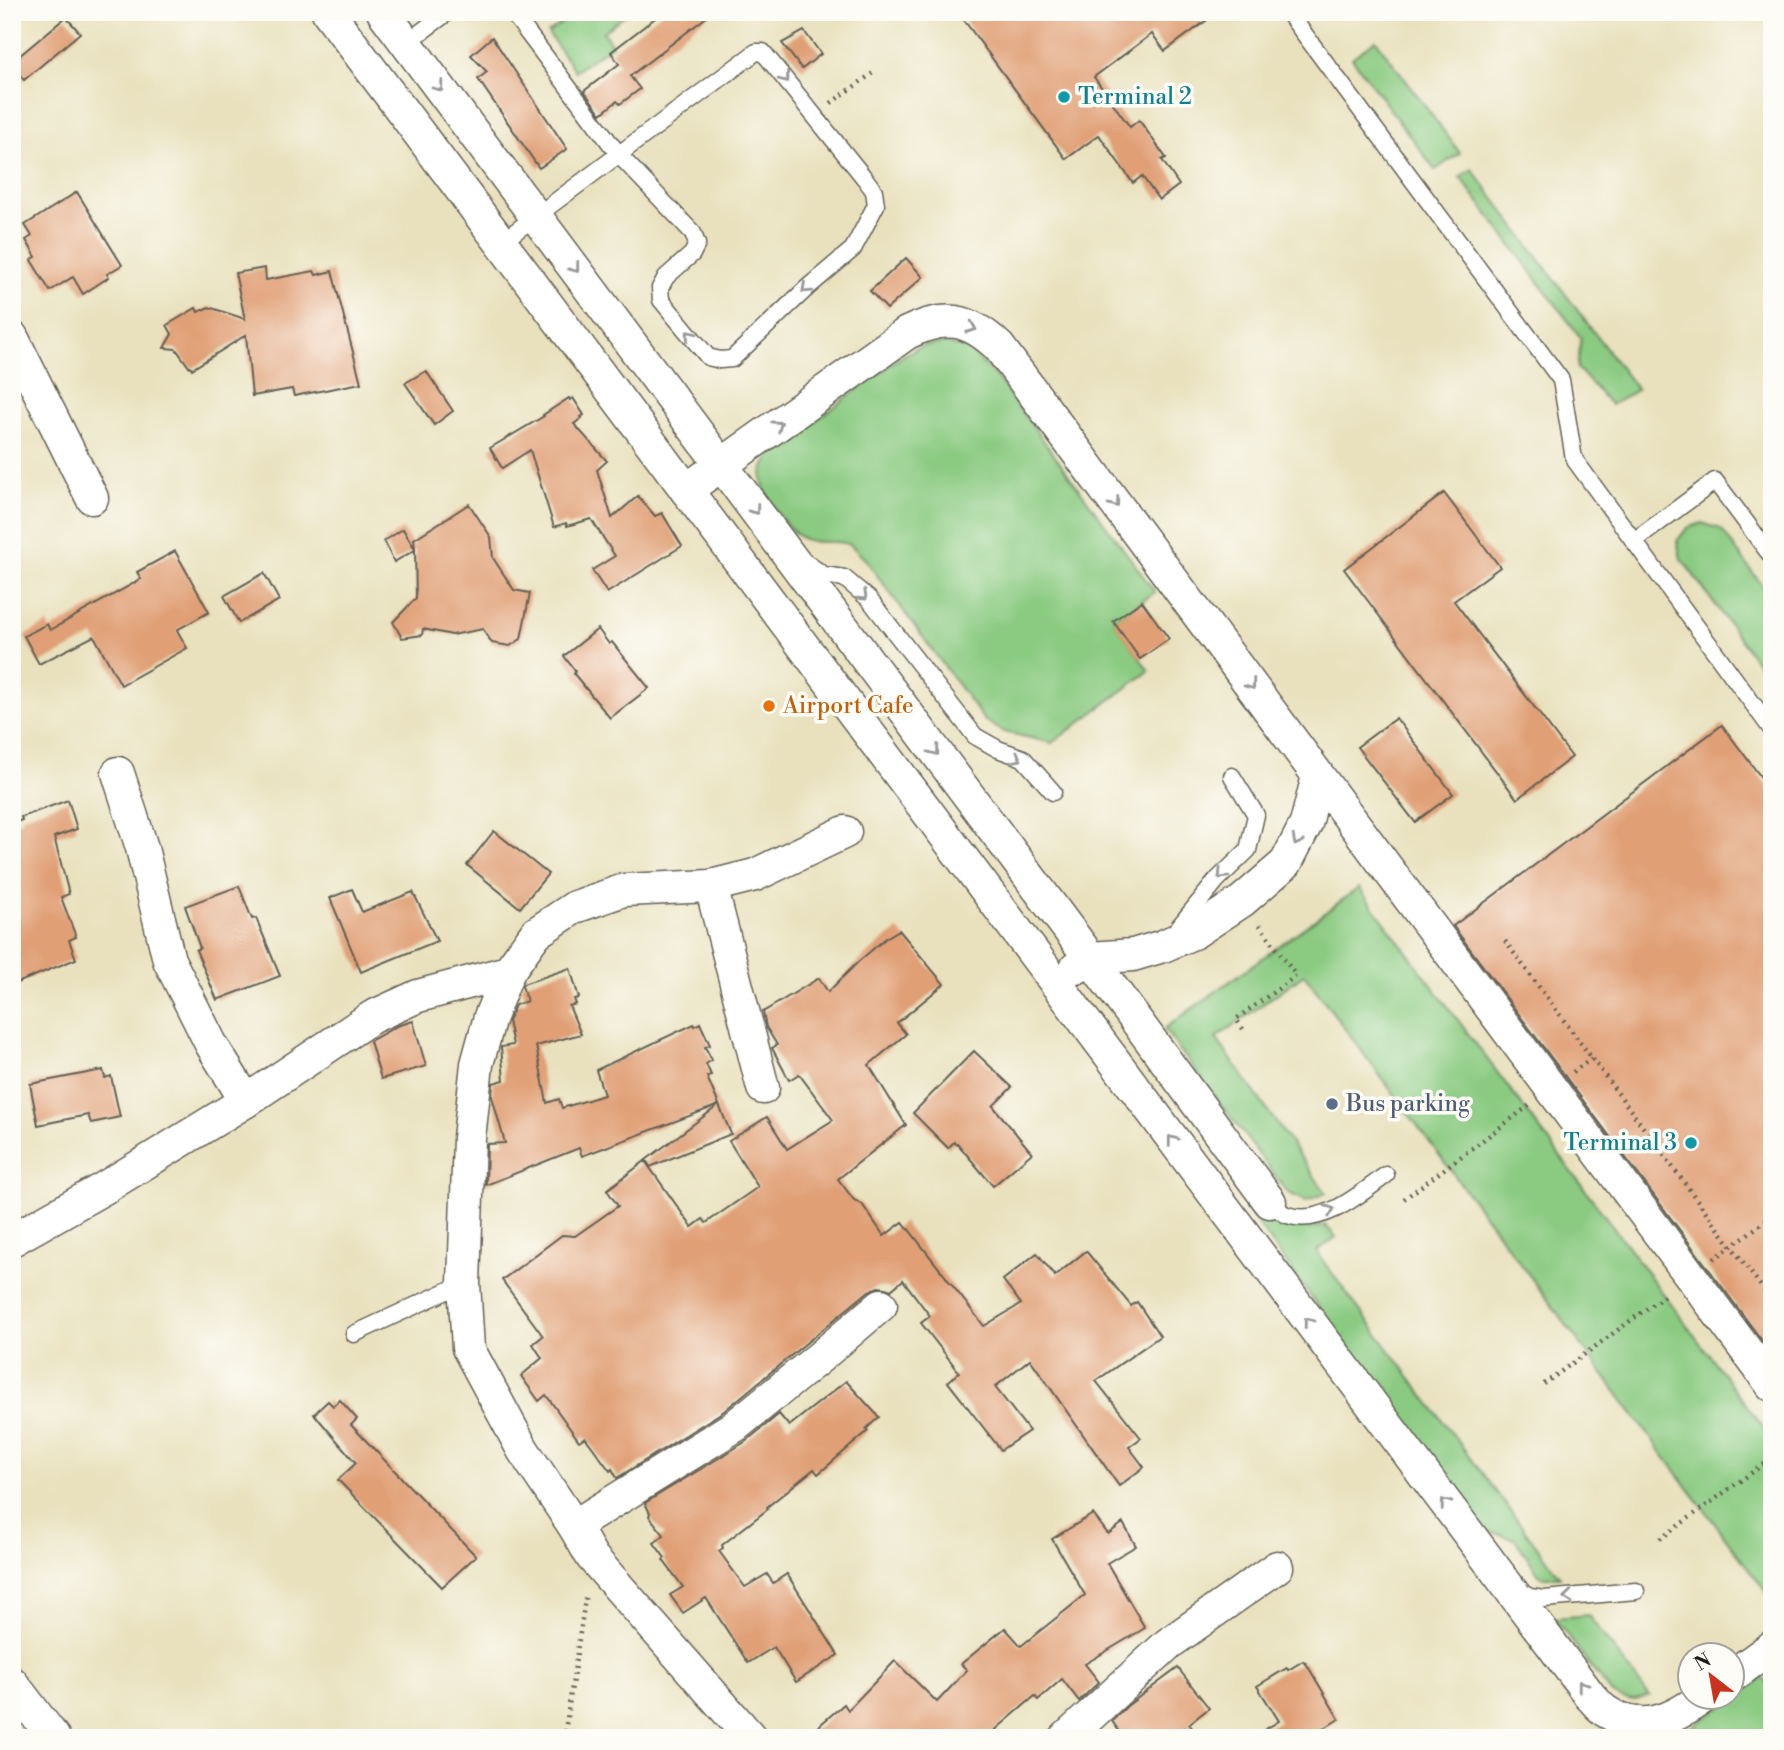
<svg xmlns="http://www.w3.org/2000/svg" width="1784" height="1750" font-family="'Libre Bodoni',serif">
<rect width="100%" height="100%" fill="#fdfcf7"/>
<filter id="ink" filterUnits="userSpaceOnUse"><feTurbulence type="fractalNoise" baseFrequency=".0143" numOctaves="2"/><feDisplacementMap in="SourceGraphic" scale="14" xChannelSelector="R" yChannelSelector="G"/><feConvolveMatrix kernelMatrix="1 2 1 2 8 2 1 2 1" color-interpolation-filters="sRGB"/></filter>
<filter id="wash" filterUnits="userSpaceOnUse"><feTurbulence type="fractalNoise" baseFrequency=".00686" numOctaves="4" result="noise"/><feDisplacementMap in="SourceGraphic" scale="28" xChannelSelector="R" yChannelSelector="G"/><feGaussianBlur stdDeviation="1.57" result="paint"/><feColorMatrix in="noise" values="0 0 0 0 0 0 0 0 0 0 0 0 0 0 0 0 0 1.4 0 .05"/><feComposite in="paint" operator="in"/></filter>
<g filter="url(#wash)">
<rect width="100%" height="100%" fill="#e9e1be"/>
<!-- green -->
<g fill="#8aca81" stroke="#53734e" stroke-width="2">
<polygon points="577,12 589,12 590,14 593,12 629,12 603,32 612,45 575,71 548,33"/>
<polygon points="1376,40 1460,153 1435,170 1352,58"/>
<polygon points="1472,169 1637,390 1611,405 1577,368 1581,338 1460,177"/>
<path d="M946 343 969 350 995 375 1155 592 1114 621 1149 671 1052 743 1004 732 984 720 865 559C861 556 857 551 853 547 839 537 819 546 804 539 789 533 761 493 762 476 762 470 767 461 770 455L902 356 921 346Z"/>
<polygon points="1702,523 1721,529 1772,599 1772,683 1681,558 1677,541 1687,528"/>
<polygon points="1359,888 1772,1439 1772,1600 1304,974 1216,1038 1326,1193 1306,1201 1288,1193 1164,1029"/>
<path d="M1246 1208C1274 1221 1293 1236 1325 1225L1336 1237 1317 1251 1325 1264 1560 1577H1541L1515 1539 1482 1530Z"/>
<path d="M1588 1615 1649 1696C1632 1702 1627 1703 1612 1694L1554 1618Z"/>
<polygon points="1763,1678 1772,1690 1772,1738 1672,1738 1685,1732"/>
</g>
<g id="blocks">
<!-- building -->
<g fill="#e09f75">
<polygon points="663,12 713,12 630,76 640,89 620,104 617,101 601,114 584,91 619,64 611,52"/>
<polygon points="958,12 1218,12 1165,51 1152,34 1094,77 1130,127 1139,120 1166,158 1162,160 1179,185 1159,200 1142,176 1133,183 1099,135 1066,159"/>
<polygon points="66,17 80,33 24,80 12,66 12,62"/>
<polygon points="804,31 821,54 802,69 782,43"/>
<polygon points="492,37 567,149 539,168 478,79 487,72 471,55"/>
<polygon points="77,192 122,265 107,274 109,277 83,294 73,277 50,291 31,260 36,257 26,240 32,236 25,225"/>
<polygon points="906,258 923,277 887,309 870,291"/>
<polygon points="265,268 266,280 314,271 316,275 332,271 361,383 294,396 292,389 252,396 246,335 192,369 191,367 189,367 176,349 164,348 172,334 167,325 196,308 198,312 209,307 245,319 235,273"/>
<polygon points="426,371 453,411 434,425 405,383"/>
<polygon points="569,398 570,400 573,398 584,415 581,417 582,418 574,424 607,461 597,470 612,518 638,496 655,516 662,513 682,546 607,593 592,570 615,556 591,519 567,526 566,523 554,527 530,450 502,468 490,448 544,416 543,415"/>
<polygon points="1444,493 1500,567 1454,601 1572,757 1517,799 1344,569"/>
<polygon points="469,504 491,537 493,558 514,590 530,593 521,639 510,646 492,643 483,629 452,635 423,629 422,635 402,638 393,622 416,598 415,550 394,562 384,541 403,529 415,549 414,539"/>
<polygon points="175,551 209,612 177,630 187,648 121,685 94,636 39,664 24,636 47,624 50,630 141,579 137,572"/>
<polygon points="264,573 279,600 239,623 224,596"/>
<polygon points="1142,601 1169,639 1140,659 1113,621"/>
<polygon points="598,629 609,644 612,642 649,688 610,718 574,674 575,671 564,656"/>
<polygon points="1396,718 1453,794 1415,822 1357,747"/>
<polygon points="1722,725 1772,792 1772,1354 1453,926"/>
<polygon points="68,800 77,829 54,837 69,894 61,897 76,937 69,940 76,959 12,985 12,824 22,820 21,817"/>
<polygon points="494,831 548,874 520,908 467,865"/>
<polygon points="239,886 252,919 256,918 280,976 217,1000 196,950 200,948 185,906"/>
<polygon points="352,889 362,912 413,892 437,941 361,972 330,898"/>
<polygon points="899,930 944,984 897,1023 906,1034 869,1065 906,1125 838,1179 854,1200 862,1204 884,1236 903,1222 984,1326 1021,1304 1003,1280 1037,1253 1055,1276 1086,1251 1131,1306 1137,1302 1160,1336 1096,1381 1141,1438 1129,1447 1144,1467 1119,1486 1030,1359 995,1387 1029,1431 1001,1450 948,1382 959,1372 921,1323 930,1316 903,1280 891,1290 886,1288 878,1287 869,1291 724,1411 617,1478 612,1469 610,1471 585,1437 579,1441 546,1395 539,1401 521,1376 542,1358 533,1344 543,1336 502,1280 562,1235 575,1236 618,1206 607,1190 645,1161 692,1227 703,1219 706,1223 758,1187 729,1141 767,1117 787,1149 833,1120 799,1074 789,1080 772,1048 777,1045 766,1027 763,1012 819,978 828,992 859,961 886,938"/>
<polygon points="570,968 579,998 574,999 576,1004 569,1006 581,1034 536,1046 547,1103 559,1099 562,1108 604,1095 596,1070 694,1024 695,1026 700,1023 710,1045 705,1047 712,1060 706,1064 711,1075 707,1077 719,1105 582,1156 579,1148 486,1185 487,1144 505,1143 492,1097 493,1083 504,1080 501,1047 513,1045 508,1021 515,1005 527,1001 522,986 523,984"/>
<polygon points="413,1021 426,1066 381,1079 370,1041 397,1026"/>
<polygon points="974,1051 1012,1087 993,1106 1032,1153 993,1186 957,1143 956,1144 954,1142 948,1148 913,1113"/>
<polygon points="103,1070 105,1078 111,1076 120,1117 91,1123 88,1115 38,1125 30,1084"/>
<polygon points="719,1105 731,1134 650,1167 646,1160"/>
<polygon points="846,1381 879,1417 866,1429 868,1431 818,1474 814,1469 767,1507 768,1509 722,1545 723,1548 719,1551 745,1587 767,1574 773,1583 787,1574 838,1655 796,1682 774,1647 748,1663 706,1598 683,1613 670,1595 683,1587 663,1560 665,1558 654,1543 664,1535 649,1516 650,1513 645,1503 745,1442 779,1414 789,1426"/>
<polygon points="340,1400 357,1419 351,1425 476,1556 442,1587 338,1480 356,1463 314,1414 328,1401 333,1406"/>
<polygon points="1093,1514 1108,1534 1123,1523 1136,1546 1107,1563 1145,1628 1085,1664 1099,1682 1079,1701 1062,1679 1038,1700 1035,1696 986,1738 805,1738 844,1704 848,1710 895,1661 937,1702 967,1670 961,1664 1005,1628 1021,1646 1085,1595 1052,1539"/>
<polygon points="1303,1661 1305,1664 1306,1663 1339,1719 1308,1738 1251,1738 1279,1721 1257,1686 1287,1668 1288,1670"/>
<polygon points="1178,1668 1209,1708 1189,1724 1200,1738 1124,1738 1112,1721 1127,1706"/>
</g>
</g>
</g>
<g filter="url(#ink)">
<use href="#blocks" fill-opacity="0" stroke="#646155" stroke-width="2"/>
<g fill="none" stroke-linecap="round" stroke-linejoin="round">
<defs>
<g id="lane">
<polyline points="1288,12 1561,380 1574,459 1772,730"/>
<polyline points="406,43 448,12"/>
<path d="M500 243C585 179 671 116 756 52H763L866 180 874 191 876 205 853 249 807 288 732 359 720 360 708 357 661 300 660 288 666 277 692 254 697 244 693 233 619 155 512 12"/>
<polyline points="1634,541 1715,481 1772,557"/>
<polyline points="805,562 824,575 844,578 869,599 975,736 998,749 1023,758 1053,792"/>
<polyline points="1173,934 1217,880 1248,850 1256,815 1232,776"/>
<path d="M1270 1202C1275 1206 1281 1213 1287 1215 1322 1227 1360 1194 1386 1175"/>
<polyline points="354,1334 464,1283"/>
<polyline points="1518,1591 1530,1597 1544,1599 1636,1591"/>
</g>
<g id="street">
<path d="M328 12 1591 1697C1596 1702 1601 1709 1607 1712 1642 1735 1673 1719 1702 1698"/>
<polyline points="383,12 1090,958 1270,1202"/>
<polyline points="12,337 92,498"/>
<path d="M686 490 907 333C945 314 969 318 999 347L1772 1385"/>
<polyline points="118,773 142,848 169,960 211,1044 246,1101"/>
<polyline points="711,886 763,1088"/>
<polyline points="1076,968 1090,958 1133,955 1163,946 1195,932 1242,901 1286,863 1306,824 1318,776"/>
<polyline points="12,1240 104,1188 246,1101 372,1017 418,996 508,972"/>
<polyline points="574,1526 735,1426 820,1357 881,1305"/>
<polyline points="1732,1676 1772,1647"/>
<polyline points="12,1683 54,1738"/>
<polyline points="751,1738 592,1557 574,1526 523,1450 468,1348 464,1283 469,1138 477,1064 490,1017 508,972 536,933 575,907 624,890 711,886 755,875 845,832"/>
<polyline points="1066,1738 1168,1644 1277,1567"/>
</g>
</defs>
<!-- lane casing -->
<use href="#lane" stroke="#646155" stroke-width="19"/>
<!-- street casing -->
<use href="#street" stroke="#646155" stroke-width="35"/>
<!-- path -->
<g stroke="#646155" stroke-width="4.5" stroke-dasharray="2 5" stroke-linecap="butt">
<polyline points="831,103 873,73"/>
<polyline points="1505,941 1772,1301"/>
<polyline points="1243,1029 1236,1019 1296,976 1259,924"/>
<polyline points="1573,1072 1592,1058"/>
<polyline points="1404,1199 1530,1105"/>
<polyline points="1714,1259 1772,1216"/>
<polyline points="1544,1384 1667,1294"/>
<polyline points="1660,1539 1772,1458"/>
<polyline points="564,1738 586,1593"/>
</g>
<!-- lane -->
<use href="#lane" stroke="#fff" stroke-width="16"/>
<!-- street -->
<use href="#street" stroke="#fff" stroke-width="32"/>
</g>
<!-- one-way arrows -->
<defs><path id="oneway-chevron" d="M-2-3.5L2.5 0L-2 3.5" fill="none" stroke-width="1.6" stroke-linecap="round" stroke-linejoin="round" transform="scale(1.75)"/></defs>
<g stroke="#999">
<use href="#oneway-chevron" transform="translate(785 78) rotate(51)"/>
<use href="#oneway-chevron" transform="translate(439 87) rotate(53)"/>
<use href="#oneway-chevron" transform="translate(575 268) rotate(53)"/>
<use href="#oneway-chevron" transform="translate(806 289) rotate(138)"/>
<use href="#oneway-chevron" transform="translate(972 328) rotate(23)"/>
<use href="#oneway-chevron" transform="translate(690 335) rotate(-130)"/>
<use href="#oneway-chevron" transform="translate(778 425) rotate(-35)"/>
<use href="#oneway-chevron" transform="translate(1115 503) rotate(53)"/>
<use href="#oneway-chevron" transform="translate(755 510) rotate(53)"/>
<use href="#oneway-chevron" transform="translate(863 596) rotate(43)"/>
<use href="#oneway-chevron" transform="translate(1251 685) rotate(53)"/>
<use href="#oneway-chevron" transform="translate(935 751) rotate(53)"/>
<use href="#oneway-chevron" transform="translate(1017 758) rotate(28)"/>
<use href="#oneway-chevron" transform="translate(1297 841) rotate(117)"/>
<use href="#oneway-chevron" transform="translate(1222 875) rotate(135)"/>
<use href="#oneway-chevron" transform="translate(1172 1140) rotate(-127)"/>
<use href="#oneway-chevron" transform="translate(1330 1210) rotate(-20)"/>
<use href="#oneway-chevron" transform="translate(1308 1322) rotate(-127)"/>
<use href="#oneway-chevron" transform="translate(1445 1503) rotate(-127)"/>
<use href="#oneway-chevron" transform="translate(1568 1597) rotate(175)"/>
<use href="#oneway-chevron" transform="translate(1582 1685) rotate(-127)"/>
</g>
</g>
<!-- markers -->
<g fill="#0f9aa8" stroke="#fdfcf7" stroke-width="2.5">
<circle cx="1064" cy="97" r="7"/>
<circle cx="1691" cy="1143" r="7"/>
</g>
<circle fill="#e8710a" stroke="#fdfcf7" stroke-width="2.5" cx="769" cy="706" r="7"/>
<circle fill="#5c6f8a" stroke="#fdfcf7" stroke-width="2.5" cx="1332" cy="1104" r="7"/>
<g text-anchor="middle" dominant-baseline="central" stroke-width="7" stroke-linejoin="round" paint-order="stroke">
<!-- culture labels -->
<g font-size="23" fill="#0d838f" stroke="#fdfcf7" text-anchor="start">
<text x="1078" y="97">Terminal 2</text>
<text x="1677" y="1143" text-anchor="end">Terminal 3</text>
</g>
<!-- food labels -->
<g font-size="23" fill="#c56008" stroke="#fdfcf7" text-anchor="start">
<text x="783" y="706">Airport Cafe</text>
</g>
<!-- service labels -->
<g font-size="23" fill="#4e5e75" stroke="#fdfcf7" text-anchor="start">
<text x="1346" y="1104">Bus parking</text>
</g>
</g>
<!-- margin -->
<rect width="1784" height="1750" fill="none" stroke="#fdfcf7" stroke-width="42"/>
<!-- north arrow -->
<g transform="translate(1711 1676) rotate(329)"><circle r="33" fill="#fdfcf7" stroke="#a3a29f" stroke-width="2"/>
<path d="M0-5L12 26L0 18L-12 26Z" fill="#c8321e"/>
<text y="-10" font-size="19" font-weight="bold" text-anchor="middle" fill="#1c1c1c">N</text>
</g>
</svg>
